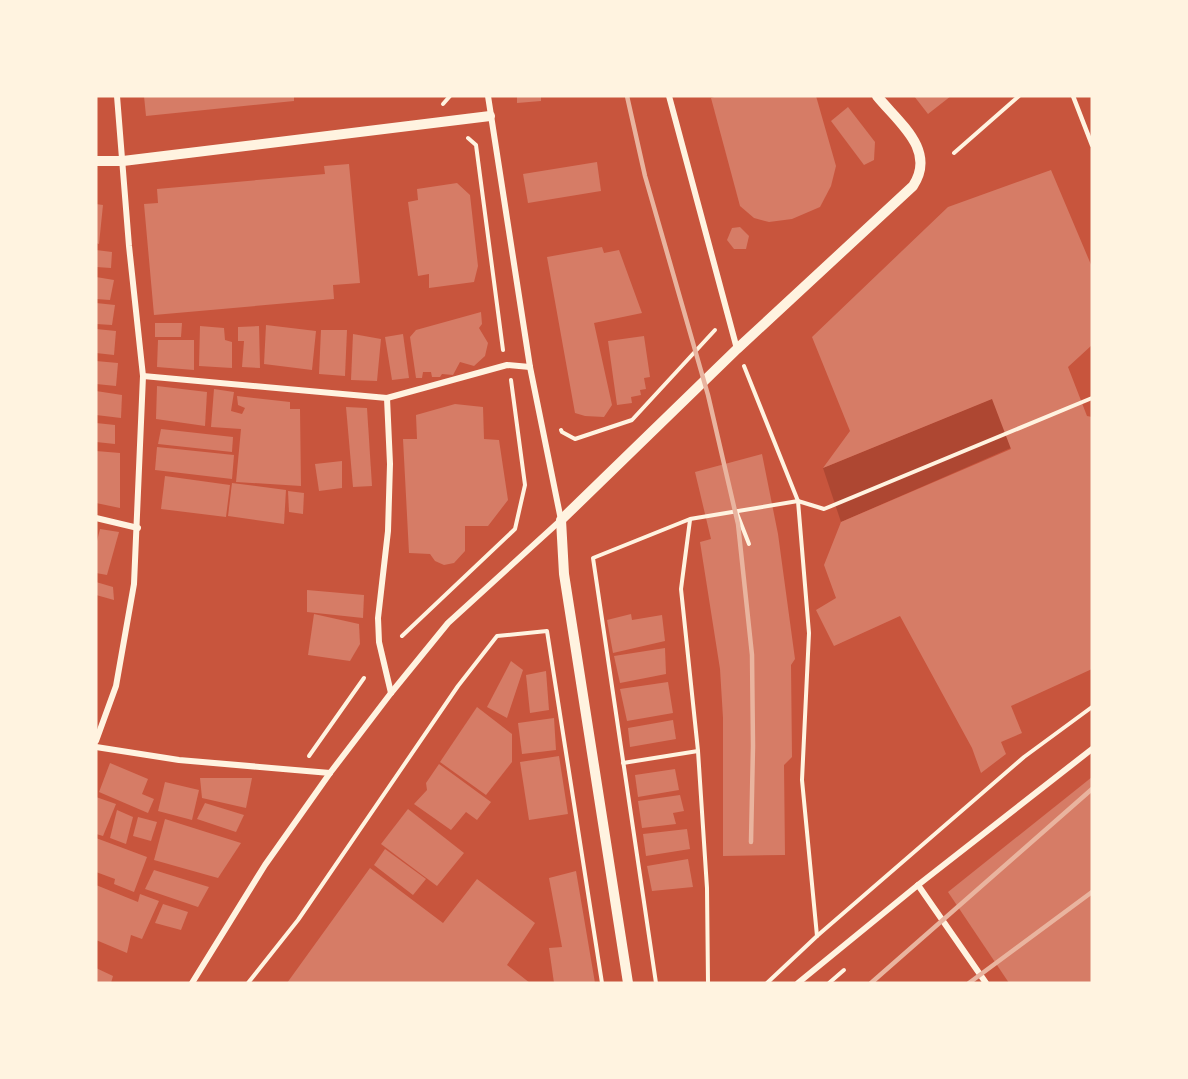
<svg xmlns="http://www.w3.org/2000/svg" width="1188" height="1079" font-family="'Work Sans',sans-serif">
<rect width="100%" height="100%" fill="#c8553d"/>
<!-- green -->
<polygon fill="#ae4732" points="1018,388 1036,437 841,522 823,468"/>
<!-- building -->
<g fill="#d67c66">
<polygon points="144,96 294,96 294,101 146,116"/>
<polygon points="517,96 541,96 541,101 517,103"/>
<polygon points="717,96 816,96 836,166 831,186 820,207 792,219 769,222 754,218 740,206 711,98"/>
<polygon points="914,96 951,96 928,114"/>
<polygon points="848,107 875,142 874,160 864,165 831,121"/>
<polygon points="597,162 601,191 528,203 523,174"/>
<polygon points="349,164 360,283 333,285 334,299 154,315 144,204 158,203 157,189 325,174 324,166"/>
<polygon points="1051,170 1092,267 1092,345 1068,367 1087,416 1092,417 1092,669 1011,706 1022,733 1001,742 1006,754 981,773 972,748 900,616 834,646 816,610 836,598 824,565 841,522 1011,449 992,399 823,468 850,431 812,337 948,207"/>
<polygon points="457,183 470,195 478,266 474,282 429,288 429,274 418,276 408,202 418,200 417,189"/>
<polygon points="96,204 103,205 99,244 96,243"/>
<polygon points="740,227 749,236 746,249 734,249 727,240 732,228"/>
<polygon points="602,247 604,253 619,250 642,313 594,323 612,405 604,417 585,416 575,413 547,257"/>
<polygon points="96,250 112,252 111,268 96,267"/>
<polygon points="96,277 114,280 110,300 96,299"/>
<polygon points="96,303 115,305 112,325 96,324"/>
<polygon points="481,312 482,324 479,328 488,343 485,356 474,366 460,362 453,375 442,374 440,377 432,377 431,372 423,372 422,378 416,378 410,337 416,330"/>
<polygon points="155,323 182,323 181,337 155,337"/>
<polygon points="266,325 316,331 312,370 264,364"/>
<polygon points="200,326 224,328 225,340 232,342 232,368 199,366"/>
<polygon points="259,326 260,368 242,367 244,341 238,341 238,327"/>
<polygon points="96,329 116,331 114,355 96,353"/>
<polygon points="321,330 347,330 345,376 319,374"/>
<polygon points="353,334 381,339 377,381 351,380"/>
<polygon points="403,334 409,378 392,380 385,337"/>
<polygon points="644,336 650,377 644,378 646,389 640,390 641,395 631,397 632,403 617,405 608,341"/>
<polygon points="158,340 194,340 194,370 157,367"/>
<polygon points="96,361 118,363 116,386 96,384"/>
<polygon points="157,386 207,392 205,426 156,419"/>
<polygon points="214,389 234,392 231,411 242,414 245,408 238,405 237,396 290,402 290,409 300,409 301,486 236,482 241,429 211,427"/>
<polygon points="96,391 122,395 121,418 96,415"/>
<polygon points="455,404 483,407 484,439 499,440 508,500 488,526 465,526 465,551 454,563 444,565 435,561 430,554 409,553 403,439 417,439 416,415"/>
<polygon points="346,407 367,408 372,486 353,487"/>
<polygon points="96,423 115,425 115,444 96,442"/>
<polygon points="161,429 233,437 232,452 158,444"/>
<polygon points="157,447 234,455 232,479 155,470"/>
<polygon points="96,451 120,453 120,508 96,503"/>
<polygon points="762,454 778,534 795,659 791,665 792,757 784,765 785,855 723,856 723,718 720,669 700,542 711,539 695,472"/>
<polygon points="342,461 342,488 319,491 315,464"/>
<polygon points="165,476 230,485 226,517 161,509"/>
<polygon points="232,483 286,490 284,524 228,516"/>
<polygon points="288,491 304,493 303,514 289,512"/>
<polygon points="100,529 119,532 107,575 96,573 96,545"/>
<polygon points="96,582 113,587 114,600 96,595"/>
<polygon points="307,590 364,595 363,618 307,612"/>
<polygon points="314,614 359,624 360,644 350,661 308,655"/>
<polygon points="631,614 632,620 662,615 665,641 613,653 607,620"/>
<polygon points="665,648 666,674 620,683 614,656"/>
<polygon points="511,661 523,670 507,718 487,707"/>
<polygon points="546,671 549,710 530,713 526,675"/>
<polygon points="668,682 673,713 627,721 620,689"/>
<polygon points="477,707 512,734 512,762 486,795 440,762"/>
<polygon points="554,718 556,750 522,754 518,723"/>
<polygon points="673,720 676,739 630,747 628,728"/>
<polygon points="559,756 568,814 529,820 520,762"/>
<polygon points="110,763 148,779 142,794 154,799 148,813 99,792"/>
<polygon points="439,764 491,802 477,820 466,812 451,830 414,804 427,790 426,783"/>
<polygon points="675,769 679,790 638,797 635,775"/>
<polygon points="1092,777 1092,983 1009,983 948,892"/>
<polygon points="200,778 252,778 246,808 202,798"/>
<polygon points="165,782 199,790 192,820 158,811"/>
<polygon points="680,795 684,811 673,813 676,824 642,828 638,801"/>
<polygon points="96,797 116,804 103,836 96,834"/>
<polygon points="205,803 244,815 236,832 197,819"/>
<polygon points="408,809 464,853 437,886 381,844"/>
<polygon points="117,810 133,817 126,844 110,838"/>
<polygon points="138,817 157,822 151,841 133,836"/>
<polygon points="165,819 241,843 218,878 154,860"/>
<polygon points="687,829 690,849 646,856 643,834"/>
<polygon points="96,838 147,857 134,892 114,884 115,879 96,872"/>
<polygon points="385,849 426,879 413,895 374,865"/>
<polygon points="688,859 693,887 652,891 647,866"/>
<polygon points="370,868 443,923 477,879 535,923 507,965 530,983 287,983"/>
<polygon points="154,870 209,887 198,907 145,889"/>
<polygon points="576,871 595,983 554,983 549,948 562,947 549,878"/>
<polygon points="96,885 138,902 140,894 159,901 142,939 131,935 127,953 96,940"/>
<polygon points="163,904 188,912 181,930 155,923"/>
<polygon points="96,968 113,976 111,983 96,983"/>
</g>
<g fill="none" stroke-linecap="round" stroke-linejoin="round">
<!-- path -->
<g stroke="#fff3e0" stroke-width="4">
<polyline points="443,104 450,96"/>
<polyline points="468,138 476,145 503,350"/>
<polyline points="954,153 1019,96"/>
<polyline points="744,366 798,501 809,633 802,780 817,936"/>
<polyline points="561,430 562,432 575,439 632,420 715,330"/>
<polyline points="736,511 749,544"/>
<polyline points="690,520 681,589 698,751 707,888 708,983"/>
<polyline points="402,636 515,529 525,485 511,380"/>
<polyline points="309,756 364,678"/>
<polyline points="623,763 698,751"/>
<polyline points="248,983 298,920 458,686 497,636 547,631 602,983"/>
<polyline points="656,983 593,558 690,519 798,501 824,509 1092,398"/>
<polyline points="767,983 817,936 1024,757 1092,707"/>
<polyline points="829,983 844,970"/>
</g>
<!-- service -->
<polyline stroke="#fff3e0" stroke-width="4.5" points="1073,96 1092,145"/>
<!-- minor -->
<g stroke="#fff3e0" stroke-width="6">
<polyline points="669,96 737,349"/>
<polyline points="143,376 387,398 507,365 530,367"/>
<polyline points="387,398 390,464 388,531 378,618 379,642 391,693"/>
<polyline points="96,518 138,528"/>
<polyline points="96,741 116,686 134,584 143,376 129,246 117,96"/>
<polyline points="96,747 179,760 330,773"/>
<polyline points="918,885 986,983"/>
<polyline points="192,983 265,865 330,773 391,693 448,623 561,520 530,367 488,96"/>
<polyline points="798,983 918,885 1092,749"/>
</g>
<!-- tertiary -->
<g stroke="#fff3e0" stroke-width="10">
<polyline points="96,161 123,161 490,116"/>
<path d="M628 983 564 574 561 520 737 349 913 186C937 150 898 122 877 96"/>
</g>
<!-- rail -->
<g stroke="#e9b49f" stroke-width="4.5">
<polyline points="627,96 645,176 708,395 738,524 752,655 753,746 751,842"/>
<polyline points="871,983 1092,789"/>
<polyline points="969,983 1092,892"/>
</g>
</g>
<!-- border -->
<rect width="1188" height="1079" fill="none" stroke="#fff3e0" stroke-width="195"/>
</svg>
